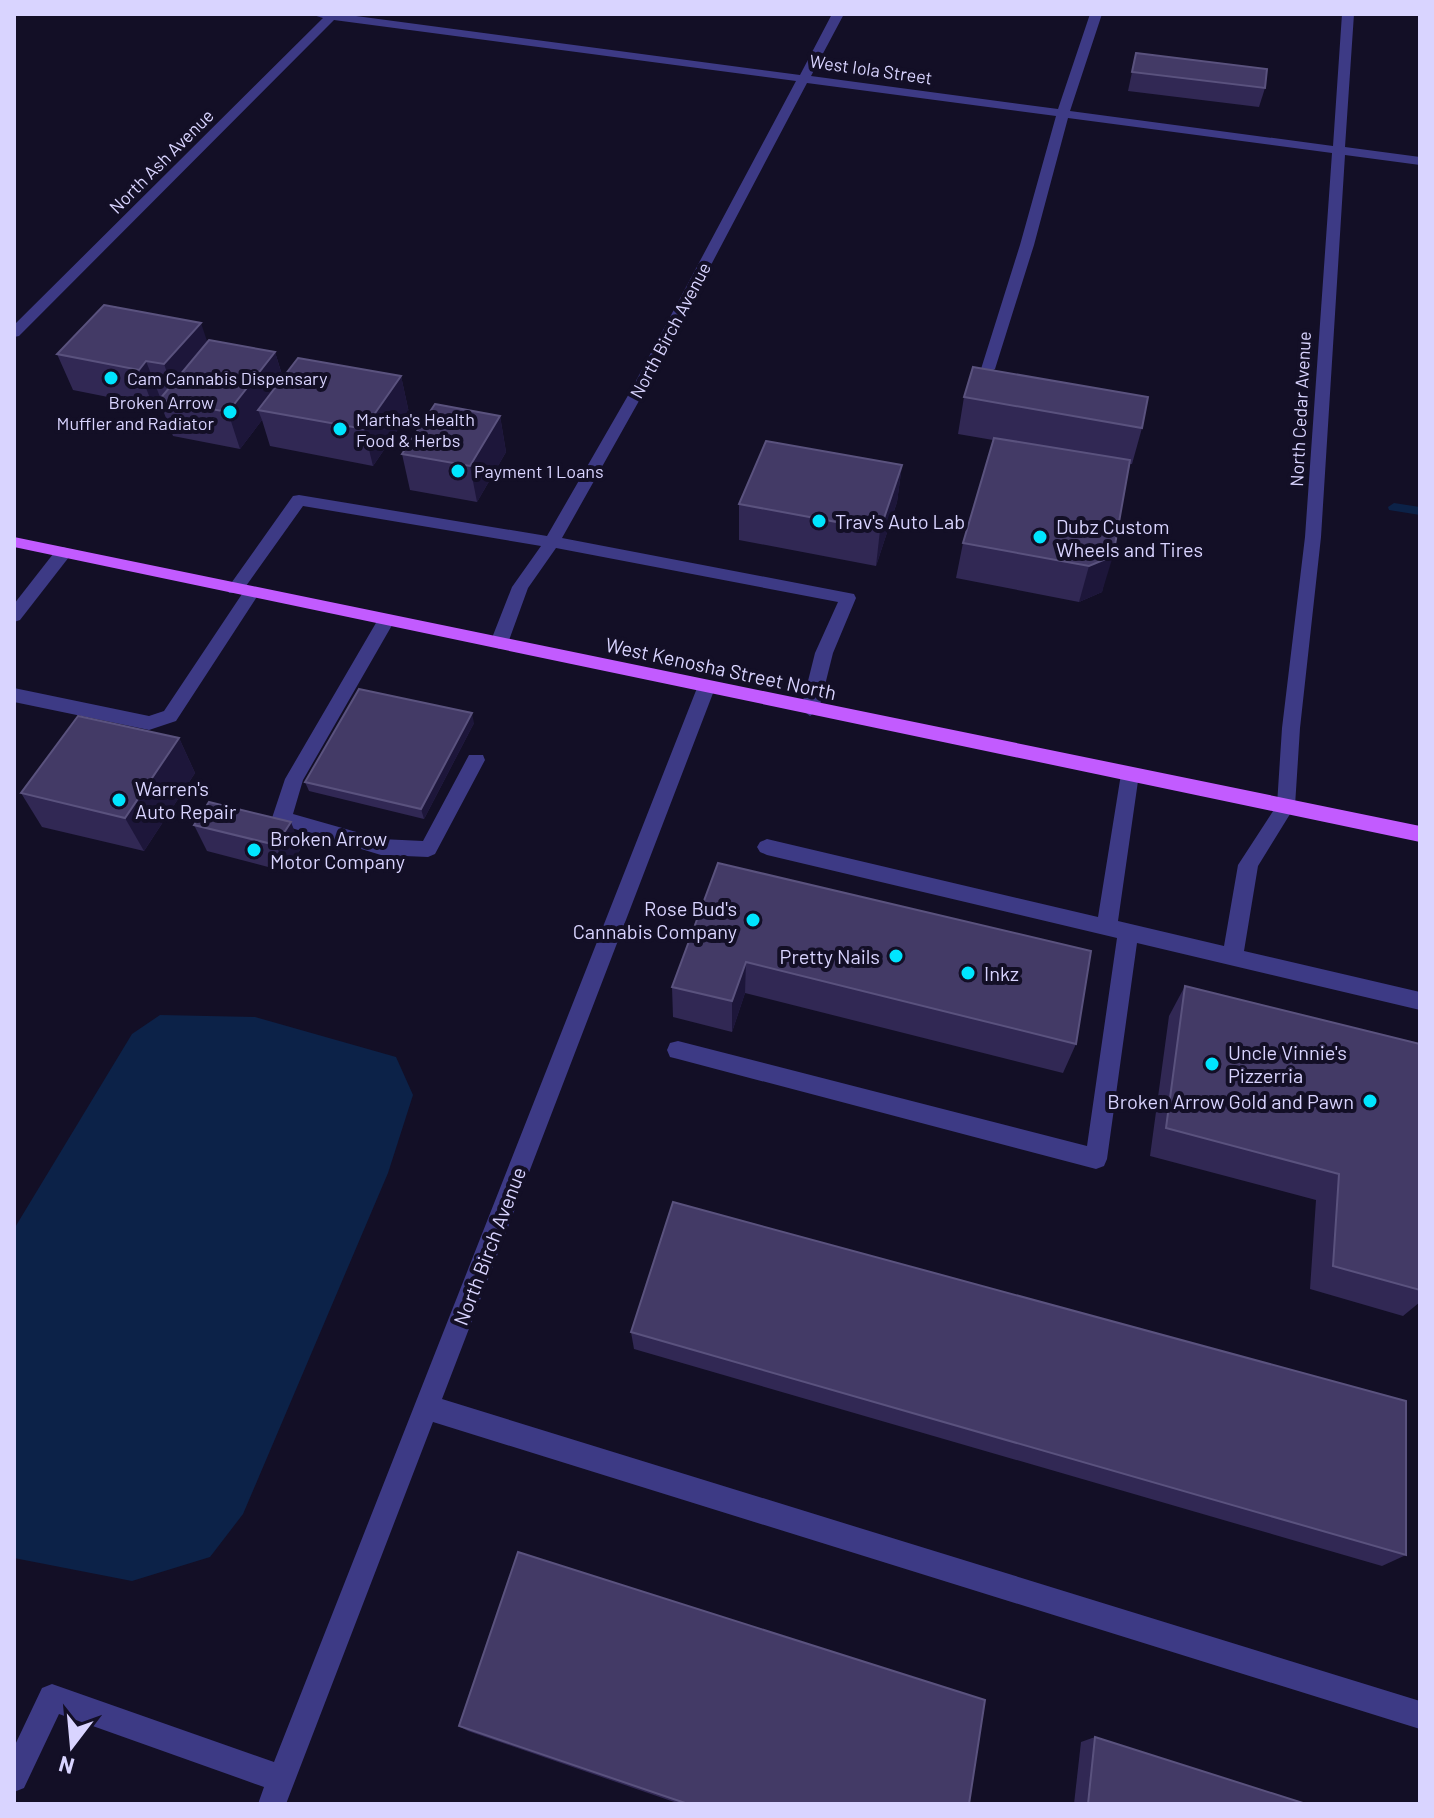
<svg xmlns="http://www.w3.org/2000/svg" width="1434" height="1818" font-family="Barlow,sans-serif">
<rect width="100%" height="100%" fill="#130f26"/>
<!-- water -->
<polygon fill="#0c2248" points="160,1015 255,1017 396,1057 413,1095 388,1173 243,1514 210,1557 132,1581 14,1558 14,1229 132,1034"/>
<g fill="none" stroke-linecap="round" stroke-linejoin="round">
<!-- stream -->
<polygon fill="#0c2248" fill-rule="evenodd" points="1394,503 1420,507 1420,515 1389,510 1388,507"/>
<!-- minor -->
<g fill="#3d3a85" fill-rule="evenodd">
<polygon points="310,14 341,14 800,75 832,14 844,14 811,76 1058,109 1090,14 1102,14 1070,111 1333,146 1342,14 1354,14 1345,147 1420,157 1420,165 1345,155 1321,537 1300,728 1295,806 1258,866 1244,951 1420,992 1420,1010 1137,943 1107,1159 1104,1166 1096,1169 678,1059 670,1057 667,1050 670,1043 678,1041 1087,1146 1117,938 767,855 760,852 757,847 760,842 767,839 1098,917 1121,774 1130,767 1139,774 1118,921 1224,946 1238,865 1277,805 1282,728 1305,537 1332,153 1068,118 1034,245 995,369 988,373 981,369 1020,245 1056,116 807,83 644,392 562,538 854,594 856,598 833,653 819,709 810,716 801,709 815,653 838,602 556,548 528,588 508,643 499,649 490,643 512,587 541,546 303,506 241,593 229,593 227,589 293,496 299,495 547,536 630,392 796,81 334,20 19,336 14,337 14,325 323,18"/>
<polygon points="63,547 69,549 71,553 69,557 20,620 14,622 14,604 57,549"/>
<polygon points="252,586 260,592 176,721 149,730 14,702 14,688 149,716 164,711 246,588"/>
<polygon points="386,614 395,620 303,780 293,814 381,839 423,841 469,755 483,755 485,760 435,854 428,857 381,855 275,823 272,818 285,779 380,616"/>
<polygon points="706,682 715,688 442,1399 1420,1701 1420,1729 433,1422 286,1804 258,1804 264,1787 59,1714 24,1788 14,1792 14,1747 42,1688 52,1684 274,1762 697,688"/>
</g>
<!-- major -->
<polygon fill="#c25bff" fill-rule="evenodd" points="14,537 1420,826 1420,842 14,547"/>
</g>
<!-- wall -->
<g fill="#312854">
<polygon points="1136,53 1265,88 1259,107 1128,91"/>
<polygon points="207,343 275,352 283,378 401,376 409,413 373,466 270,446 262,420 240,449 173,436 159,400 161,398 153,406 73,390 57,354"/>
<polygon points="964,397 1142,428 1132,464 1130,464 1102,592 1079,602 956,578 963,543 993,440 958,434"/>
<polygon points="500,416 506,452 477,502 410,490 402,454"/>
<polygon points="902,465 897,502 876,566 739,540 739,504"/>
<polygon points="474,723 424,819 309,791 305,782"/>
<polygon points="179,738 195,773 144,851 42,827 21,793"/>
<polygon points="194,825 301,848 287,872 207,851"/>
<polygon points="718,863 1076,1044 1063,1073 745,993 732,1032 673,1017 672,987"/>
<polygon points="1185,986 1420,1044 1420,1302 1403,1316 1310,1289 1316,1200 1150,1156 1169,1016"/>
<polygon points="631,1332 1406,1555 1382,1566 634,1349"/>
<polygon points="459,1726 969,1804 680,1804 468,1731"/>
<polygon points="1095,1737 1306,1804 1074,1804 1081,1742"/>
</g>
<!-- shaded-wall -->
<g fill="#1d163a">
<polygon points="201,323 213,359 177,401 164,364"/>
<polygon points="275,352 286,389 258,410 262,420 240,449 228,412"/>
<polygon points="146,361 160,397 153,406 139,370"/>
<polygon points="401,376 409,413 373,466 364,429"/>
<polygon points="500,416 506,452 477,502 470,466"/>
<polygon points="902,465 897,502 876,566 880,530"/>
<polygon points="1113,556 1102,592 1079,602 1089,566"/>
<polygon points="472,713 474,723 424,819 421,809"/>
<polygon points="179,738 195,773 144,851 125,818"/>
<polygon points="291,822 301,848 287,872 276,845"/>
<polygon points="746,962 745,993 732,1032 732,1001"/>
</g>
<!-- building -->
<g fill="#433a66" stroke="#5a527e" stroke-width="2">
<polygon points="1136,53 1267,69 1265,88 1132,72"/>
<polygon points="104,305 201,323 164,364 146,361 139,370 57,354"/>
<polygon points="209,340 275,352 228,412 159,400"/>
<polygon points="298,358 401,376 364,429 258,410"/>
<polygon points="973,367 1148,397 1142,428 964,397"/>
<polygon points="435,404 500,416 470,466 402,454"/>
<polygon points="994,438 1130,460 1113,556 1089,566 963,543"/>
<polygon points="766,441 902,465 880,530 739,504"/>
<polygon points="359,689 472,713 421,809 305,782"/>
<polygon points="78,716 179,738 125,818 21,793"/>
<polygon points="209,802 291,822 276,845 194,825"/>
<polygon points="718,863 1091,951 1076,1044 746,962 732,1001 672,987"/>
<polygon points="1185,986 1420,1044 1420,1290 1333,1266 1339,1174 1166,1128"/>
<polygon points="673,1202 1406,1401 1406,1555 631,1332"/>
<polygon points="518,1552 985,1700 969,1804 688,1804 459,1726"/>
<polygon points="1095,1737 1306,1804 1088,1804"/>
</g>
<!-- markers -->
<g fill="#00e5ff" stroke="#130f26" stroke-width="3">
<circle cx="111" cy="378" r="8"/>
<circle cx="230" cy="412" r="8"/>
<circle cx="340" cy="429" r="8"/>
<circle cx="458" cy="471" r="8"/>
<circle cx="819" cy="521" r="8"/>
<circle cx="1040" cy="537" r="8"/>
<circle cx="119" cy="800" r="8"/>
<circle cx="254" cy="850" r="8"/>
<circle cx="753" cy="920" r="8"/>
<circle cx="896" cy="956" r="8"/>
<circle cx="968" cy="973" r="8"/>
<circle cx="1212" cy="1064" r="8"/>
<circle cx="1370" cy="1101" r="8"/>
</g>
<g text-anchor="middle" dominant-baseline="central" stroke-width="8" stroke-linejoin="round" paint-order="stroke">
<!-- far-street labels -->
<g font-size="18" fill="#d9d4ff" stroke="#130f26">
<text transform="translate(871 69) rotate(8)">West Iola Street</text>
<text transform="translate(161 161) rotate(-45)">North Ash Avenue</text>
<text transform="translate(670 330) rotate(-62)">North Birch Avenue</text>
<text transform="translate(1300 409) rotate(-87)">North Cedar Avenue</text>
</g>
<!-- far-poi labels -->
<g font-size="18" fill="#d9d4ff" stroke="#130f26" text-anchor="start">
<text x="127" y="378">Cam Cannabis Dispensary</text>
<text x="214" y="402" text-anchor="end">Broken Arrow<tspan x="214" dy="21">Muffler and Radiator</tspan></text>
<text x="356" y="419">Martha's Health<tspan x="356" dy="21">Food &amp; Herbs</tspan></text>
<text x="474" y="471">Payment 1 Loans</text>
</g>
<!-- poi labels -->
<g font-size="20" fill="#d9d4ff" stroke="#130f26" text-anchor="start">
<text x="835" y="521">Trav's Auto Lab</text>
<text x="1056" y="526">Dubz Custom<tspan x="1056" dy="23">Wheels and Tires</tspan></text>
<text x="135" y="788">Warren's<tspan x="135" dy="23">Auto Repair</tspan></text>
<text x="270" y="838">Broken Arrow<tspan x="270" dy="23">Motor Company</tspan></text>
<text x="737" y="908" text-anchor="end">Rose Bud's<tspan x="737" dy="23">Cannabis Company</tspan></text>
<text x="880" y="956" text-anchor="end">Pretty Nails</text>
<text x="984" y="973">Inkz</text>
<text x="1228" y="1052">Uncle Vinnie's<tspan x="1228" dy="23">Pizzerria</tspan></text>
<text x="1354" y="1101" text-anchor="end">Broken Arrow Gold and Pawn</text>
</g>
<!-- street labels -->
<g font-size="20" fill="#d9d4ff" stroke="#130f26">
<text transform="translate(721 668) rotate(12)">West Kenosha Street North</text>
<text transform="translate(489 1246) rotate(-69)">North Birch Avenue</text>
</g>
</g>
<!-- border -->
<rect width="1434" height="1818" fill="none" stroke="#d9d4ff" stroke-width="32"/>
<!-- north arrow -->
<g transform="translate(72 1746) rotate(196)" stroke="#130f26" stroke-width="6" paint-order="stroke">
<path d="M0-6L14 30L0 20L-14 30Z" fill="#d9d4ff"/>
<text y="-12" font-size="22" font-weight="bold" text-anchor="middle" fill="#d9d4ff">N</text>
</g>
</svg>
